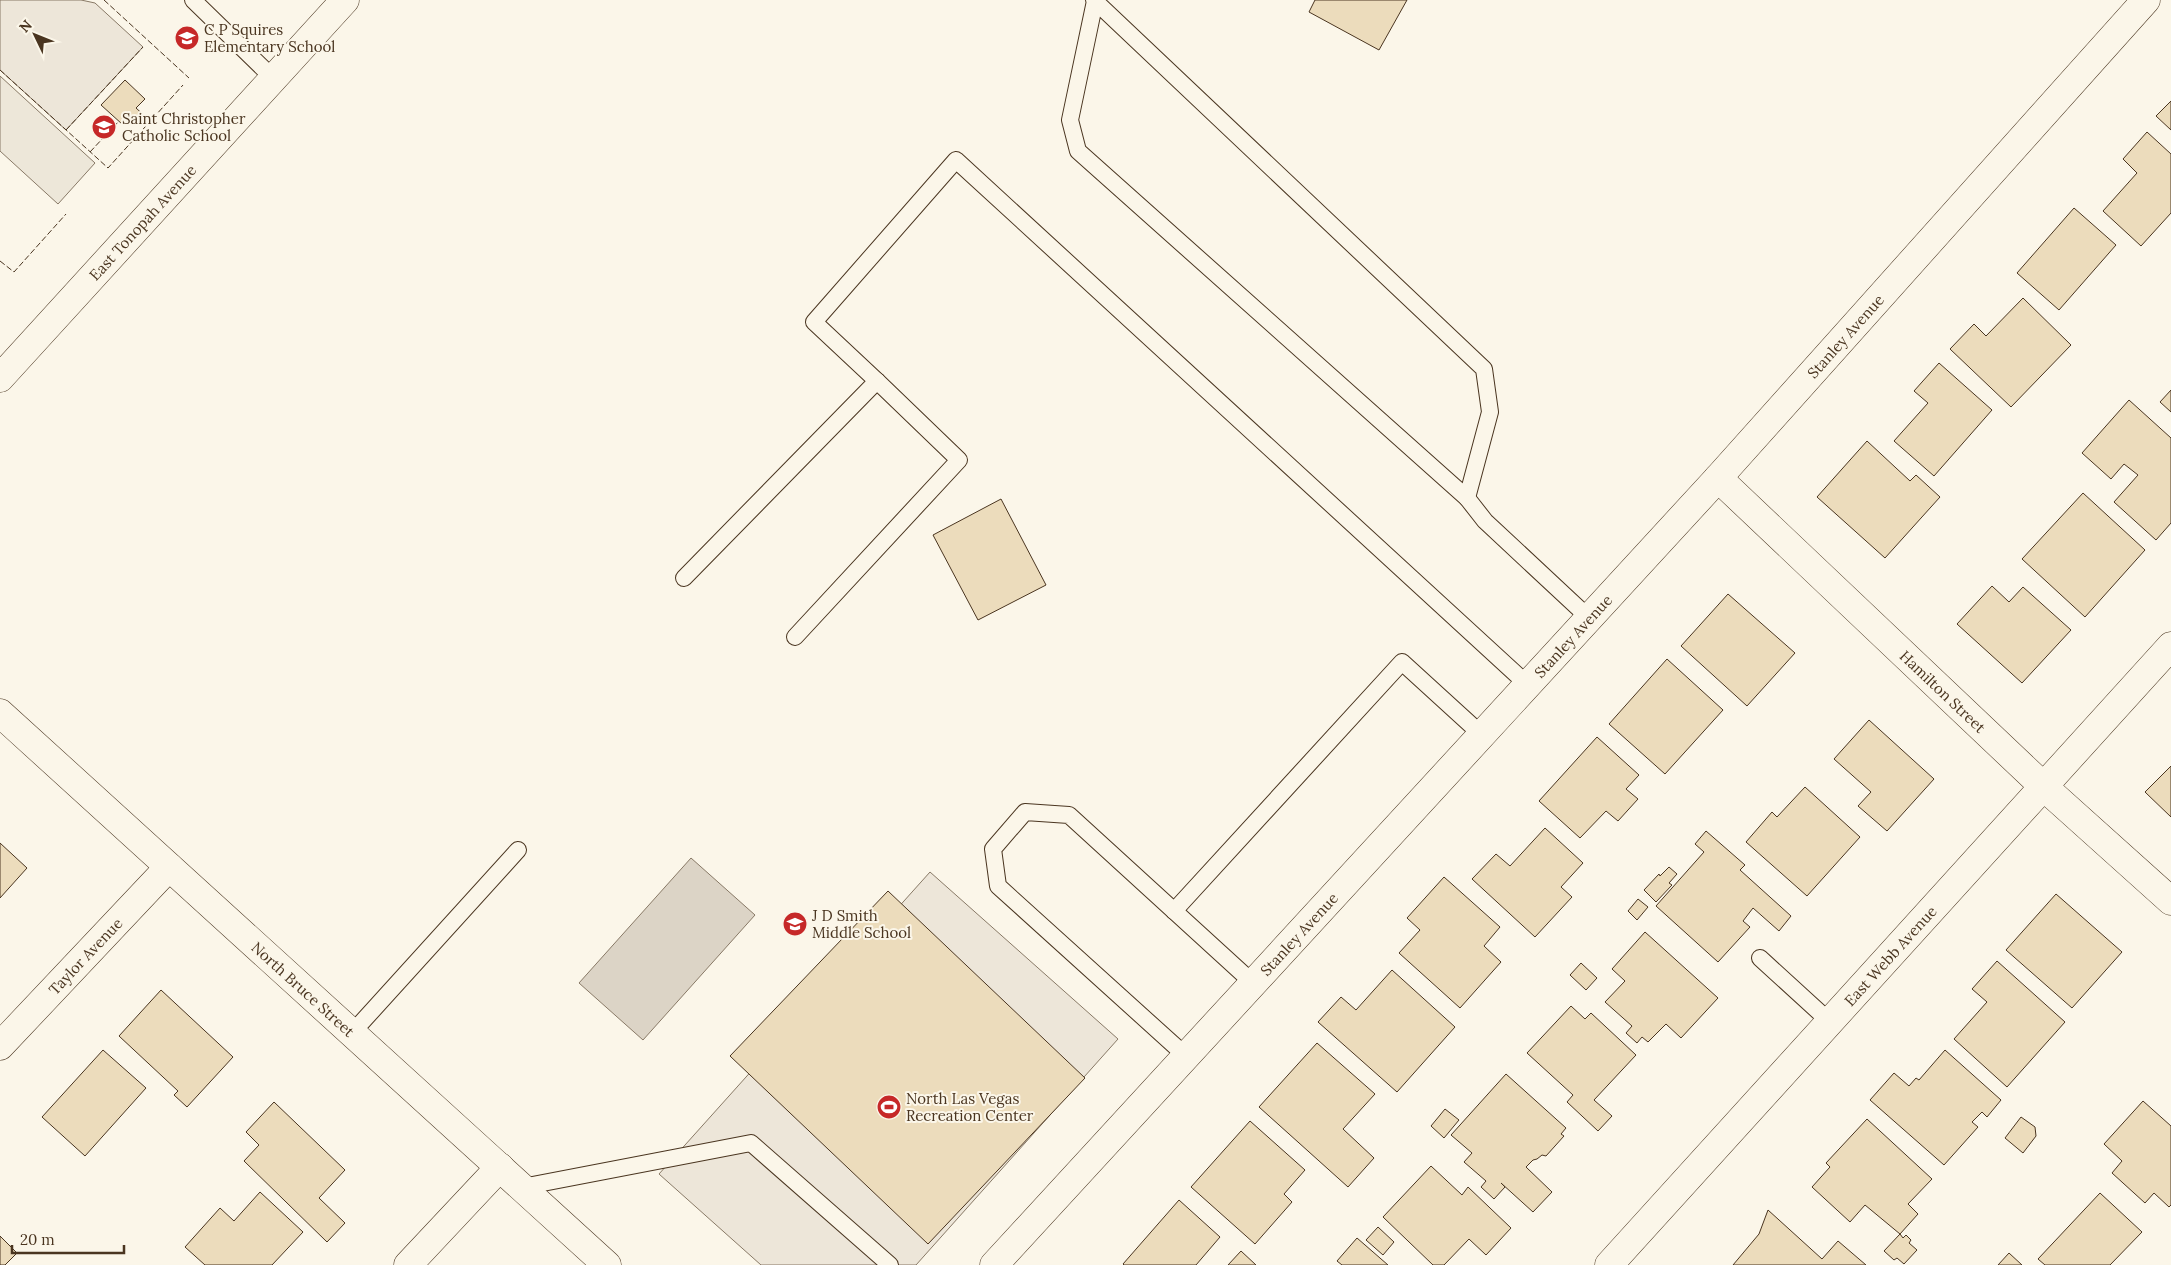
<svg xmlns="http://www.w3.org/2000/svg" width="2171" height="1265" font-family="Lora,serif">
<rect width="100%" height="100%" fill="#fbf6e9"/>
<!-- green -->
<g fill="#ede6d9" stroke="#887966">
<polygon points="0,0 81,0 95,3 143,47 66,130 0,70"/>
<polygon points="930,872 1118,1039 916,1265 761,1265 659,1174"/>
</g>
<!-- parking -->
<polygon fill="#ede7d9" stroke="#887966" points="0,76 95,163 58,204 0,151"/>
<!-- water -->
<polygon fill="#dcd4c6" stroke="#887966" points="691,858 755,915 643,1040 579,983"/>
<!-- building -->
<g fill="#ecdcbc" stroke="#4a3520">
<polygon points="1315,0 1407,0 1379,50 1309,12"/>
<polygon points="125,80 145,99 136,108 147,118 140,124 130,115 122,124 101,105"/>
<polygon points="2171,101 2171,130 2156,116"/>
<polygon points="2147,132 2171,154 2171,213 2141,246 2103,211 2137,173 2123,159"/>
<polygon points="2074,208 2116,245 2059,310 2017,273"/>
<polygon points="2023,298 2071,345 2011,407 1950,349 1974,324 1986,336"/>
<polygon points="1939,363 1992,410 1934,476 1894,441 1928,403 1914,391"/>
<polygon points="2171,390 2171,412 2160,402"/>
<polygon points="2129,400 2171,438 2171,523 2156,540 2114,502 2138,475 2124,464 2111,479 2082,453"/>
<polygon points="1867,441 1910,481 1916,475 1940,497 1885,558 1817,497"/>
<polygon points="2083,493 2145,550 2085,617 2022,559"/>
<polygon points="1001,499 1046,585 978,620 933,535"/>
<polygon points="1992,586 2009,602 2023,587 2071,630 2022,683 1957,624"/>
<polygon points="1728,594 1795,653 1747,706 1681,646"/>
<polygon points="1667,659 1723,710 1665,774 1609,724"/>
<polygon points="1869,720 1934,779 1887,831 1858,806 1871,792 1834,759"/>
<polygon points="1597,737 1639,775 1626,789 1638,799 1618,821 1606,811 1580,838 1539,801"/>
<polygon points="2171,766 2171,817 2145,792"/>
<polygon points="1805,787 1860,837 1807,896 1746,842 1772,812 1777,817"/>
<polygon points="1545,828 1583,863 1561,887 1572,897 1535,937 1472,879 1496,854 1510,866"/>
<polygon points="1706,831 1745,865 1740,870 1791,916 1779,931 1753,908 1743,921 1750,927 1718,962 1656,906 1704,852 1695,844"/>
<polygon points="0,843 27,868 0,898"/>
<polygon points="1669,867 1677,874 1669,883 1672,885 1656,902 1644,890 1659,874 1660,876"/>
<polygon points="1444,877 1500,927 1484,946 1501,962 1460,1008 1399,953 1420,930 1407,918"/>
<polygon points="888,891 1085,1078 928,1244 730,1056"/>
<polygon points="2056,894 2122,952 2072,1008 2006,950"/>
<polygon points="1638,899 1648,907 1637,920 1628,911"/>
<polygon points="1645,932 1718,998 1681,1038 1666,1024 1648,1042 1642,1037 1637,1043 1626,1033 1632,1026 1605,1002 1625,981 1612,969"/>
<polygon points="1997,961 2065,1022 2007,1087 1954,1039 1987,1002 1972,989"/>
<polygon points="1581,963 1597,978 1586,990 1570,975"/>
<polygon points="1392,970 1455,1027 1397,1092 1318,1022 1341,997 1356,1010"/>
<polygon points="161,990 233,1057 187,1107 174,1095 178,1091 119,1036"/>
<polygon points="1571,1006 1585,1019 1591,1013 1636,1055 1594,1100 1612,1116 1598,1131 1567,1102 1573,1095 1527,1053"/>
<polygon points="1317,1043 1375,1094 1343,1129 1374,1158 1348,1187 1259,1107"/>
<polygon points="103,1050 146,1088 85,1156 42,1117"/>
<polygon points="1945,1050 2001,1100 1987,1117 1982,1112 1972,1122 1978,1127 1944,1165 1870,1100 1894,1073 1909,1086 1916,1078 1919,1080"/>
<polygon points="1506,1074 1566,1128 1561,1134 1564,1136 1546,1156 1542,1155 1537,1159 1533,1160 1526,1167 1552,1192 1533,1212 1501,1183 1505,1187 1494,1199 1481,1187 1486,1181 1464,1162 1472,1153 1451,1135"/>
<polygon points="2143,1101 2171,1126 2171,1205 2169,1207 2154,1193 2145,1203 2112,1173 2122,1161 2104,1144"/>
<polygon points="274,1102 345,1170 319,1198 345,1223 327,1242 244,1161 259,1145 246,1132"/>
<polygon points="1445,1109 1459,1120 1444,1138 1431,1126"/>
<polygon points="2021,1117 2035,1127 2036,1136 2023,1153 2005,1138"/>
<polygon points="1867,1119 1932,1179 1908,1204 1918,1214 1900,1234 1865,1205 1850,1222 1812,1187 1830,1167 1826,1163"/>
<polygon points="1250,1121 1305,1170 1284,1194 1292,1202 1255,1244 1191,1187"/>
<polygon points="1431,1166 1462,1195 1468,1187 1511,1228 1486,1255 1469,1239 1444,1265 1433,1265 1383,1217"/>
<polygon points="260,1192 303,1232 272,1265 205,1265 185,1247 220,1208 234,1221"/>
<polygon points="2100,1193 2142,1232 2110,1265 2045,1265 2038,1259"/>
<polygon points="1179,1200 1220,1237 1196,1265 1124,1265 1123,1264"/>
<polygon points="1768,1210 1822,1259 1838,1241 1866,1265 1733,1265 1759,1234"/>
<polygon points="1378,1227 1394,1242 1383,1255 1366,1240"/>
<polygon points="1900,1234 1903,1238 1906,1235 1911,1240 1909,1243 1917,1250 1904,1264 1897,1258 1894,1260 1884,1251"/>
<polygon points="0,1236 17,1253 5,1265 0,1265"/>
<polygon points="1357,1238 1388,1265 1342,1265 1337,1261"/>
<polygon points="1241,1251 1256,1265 1228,1265"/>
<polygon points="2009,1253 2022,1265 1998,1265"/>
</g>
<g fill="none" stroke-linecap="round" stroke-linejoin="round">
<defs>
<g id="lane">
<polyline points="193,0 274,79"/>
<polyline points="1094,0 1095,1 1484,369 1490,412 1467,498 1078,151 1070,120 1095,1"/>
<polyline points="1467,498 1485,521 1589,618"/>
<polyline points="684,578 877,381 814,322 956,160 1528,685"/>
<polyline points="795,637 959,460 877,381"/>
<polyline points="1174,911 1402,662 1482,735"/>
<polyline points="1760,958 1830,1022"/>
<polyline points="352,1033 518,850"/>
<polyline points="1186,1056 998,886 993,849 1025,812 1069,815 1253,983"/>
<polyline points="522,1187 751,1143 890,1265"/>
</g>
<g id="street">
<path id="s1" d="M1718 478 2044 787 2171 901"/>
<path id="s2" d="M0 1046 169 867"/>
<polyline points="408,1265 500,1167"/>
<path id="s3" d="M994 1265 1718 478 2146 0"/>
<path id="s4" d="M1609 1265 2171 646"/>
</g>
<g id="secondary">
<path id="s5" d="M0 378 345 0"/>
<path id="s6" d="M0 713 607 1265"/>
</g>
</defs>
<!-- lane casing -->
<use href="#lane" stroke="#4a3520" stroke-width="18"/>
<!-- street casing -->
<use href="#street" stroke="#4a3520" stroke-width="29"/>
<!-- secondary casing -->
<use href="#secondary" stroke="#4a3520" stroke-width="29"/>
<!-- lane -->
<use href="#lane" stroke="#fbf6e9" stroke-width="16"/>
<!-- street -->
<use href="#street" stroke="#fbf6e9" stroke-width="28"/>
<!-- secondary -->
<use href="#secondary" stroke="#fbf6e9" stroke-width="28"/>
<!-- fence -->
<g stroke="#4a3520" stroke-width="1" stroke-dasharray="6 2.5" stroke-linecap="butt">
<polyline points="104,0 189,78"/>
<polyline points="0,70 108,168 183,85"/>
<polyline points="66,130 143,47"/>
<polyline points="90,152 119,121"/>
<polyline points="0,261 14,272 66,214"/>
</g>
</g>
<!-- icons -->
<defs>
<symbol id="school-disc" viewBox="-11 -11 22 22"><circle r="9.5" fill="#c62828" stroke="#fbf6e9"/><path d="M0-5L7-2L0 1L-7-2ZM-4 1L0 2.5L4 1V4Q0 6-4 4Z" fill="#fff"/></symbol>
<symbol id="stadium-disc" viewBox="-11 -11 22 22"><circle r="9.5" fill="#c62828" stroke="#fbf6e9"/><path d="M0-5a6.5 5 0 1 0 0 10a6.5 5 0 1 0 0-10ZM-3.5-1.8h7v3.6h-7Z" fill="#fff"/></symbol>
</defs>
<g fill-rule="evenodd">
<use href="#school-disc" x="173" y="24" width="28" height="28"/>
<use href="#school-disc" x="90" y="113" width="28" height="28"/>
<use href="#school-disc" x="781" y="910" width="28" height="28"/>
<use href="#stadium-disc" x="875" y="1093" width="28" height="28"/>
</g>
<g text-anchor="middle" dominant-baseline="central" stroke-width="4" stroke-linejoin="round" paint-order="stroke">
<!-- poi labels -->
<g font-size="15" fill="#4a3520" stroke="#fbf6e9" text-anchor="start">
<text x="204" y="29">C P Squires<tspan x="204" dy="17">Elementary School</tspan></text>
<text x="122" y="118">Saint Christopher<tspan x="122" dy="17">Catholic School</tspan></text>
<text x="812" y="915">J D Smith<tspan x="812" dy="17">Middle School</tspan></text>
<text x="906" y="1098">North Las Vegas<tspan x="906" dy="17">Recreation Center</tspan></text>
</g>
<!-- street labels -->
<g font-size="15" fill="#4a3520" stroke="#fbf6e9">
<text stroke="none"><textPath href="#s5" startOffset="211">East Tonopah Avenue</textPath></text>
<text stroke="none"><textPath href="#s3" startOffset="1260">Stanley Avenue</textPath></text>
<text stroke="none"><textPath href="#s3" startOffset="855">Stanley Avenue</textPath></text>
<text stroke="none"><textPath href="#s1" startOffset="310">Hamilton Street</textPath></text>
<text stroke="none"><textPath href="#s3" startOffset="450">Stanley Avenue</textPath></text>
<text stroke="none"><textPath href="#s2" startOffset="124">Taylor Avenue</textPath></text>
<text stroke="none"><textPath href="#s4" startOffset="418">East Webb Avenue</textPath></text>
<text stroke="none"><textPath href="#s6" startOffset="410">North Bruce Street</textPath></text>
</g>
</g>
<!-- north arrow -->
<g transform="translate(35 35) rotate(313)" stroke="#fbf6e9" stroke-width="4" paint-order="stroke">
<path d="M0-4L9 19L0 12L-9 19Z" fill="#4a3520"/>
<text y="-8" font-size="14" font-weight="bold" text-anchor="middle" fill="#4a3520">N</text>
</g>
<!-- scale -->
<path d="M12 1245v8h112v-8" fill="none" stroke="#4a3520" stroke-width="2.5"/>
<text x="20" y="1245" font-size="15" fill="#4a3520" stroke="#fbf6e9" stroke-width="4" paint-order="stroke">20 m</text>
</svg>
